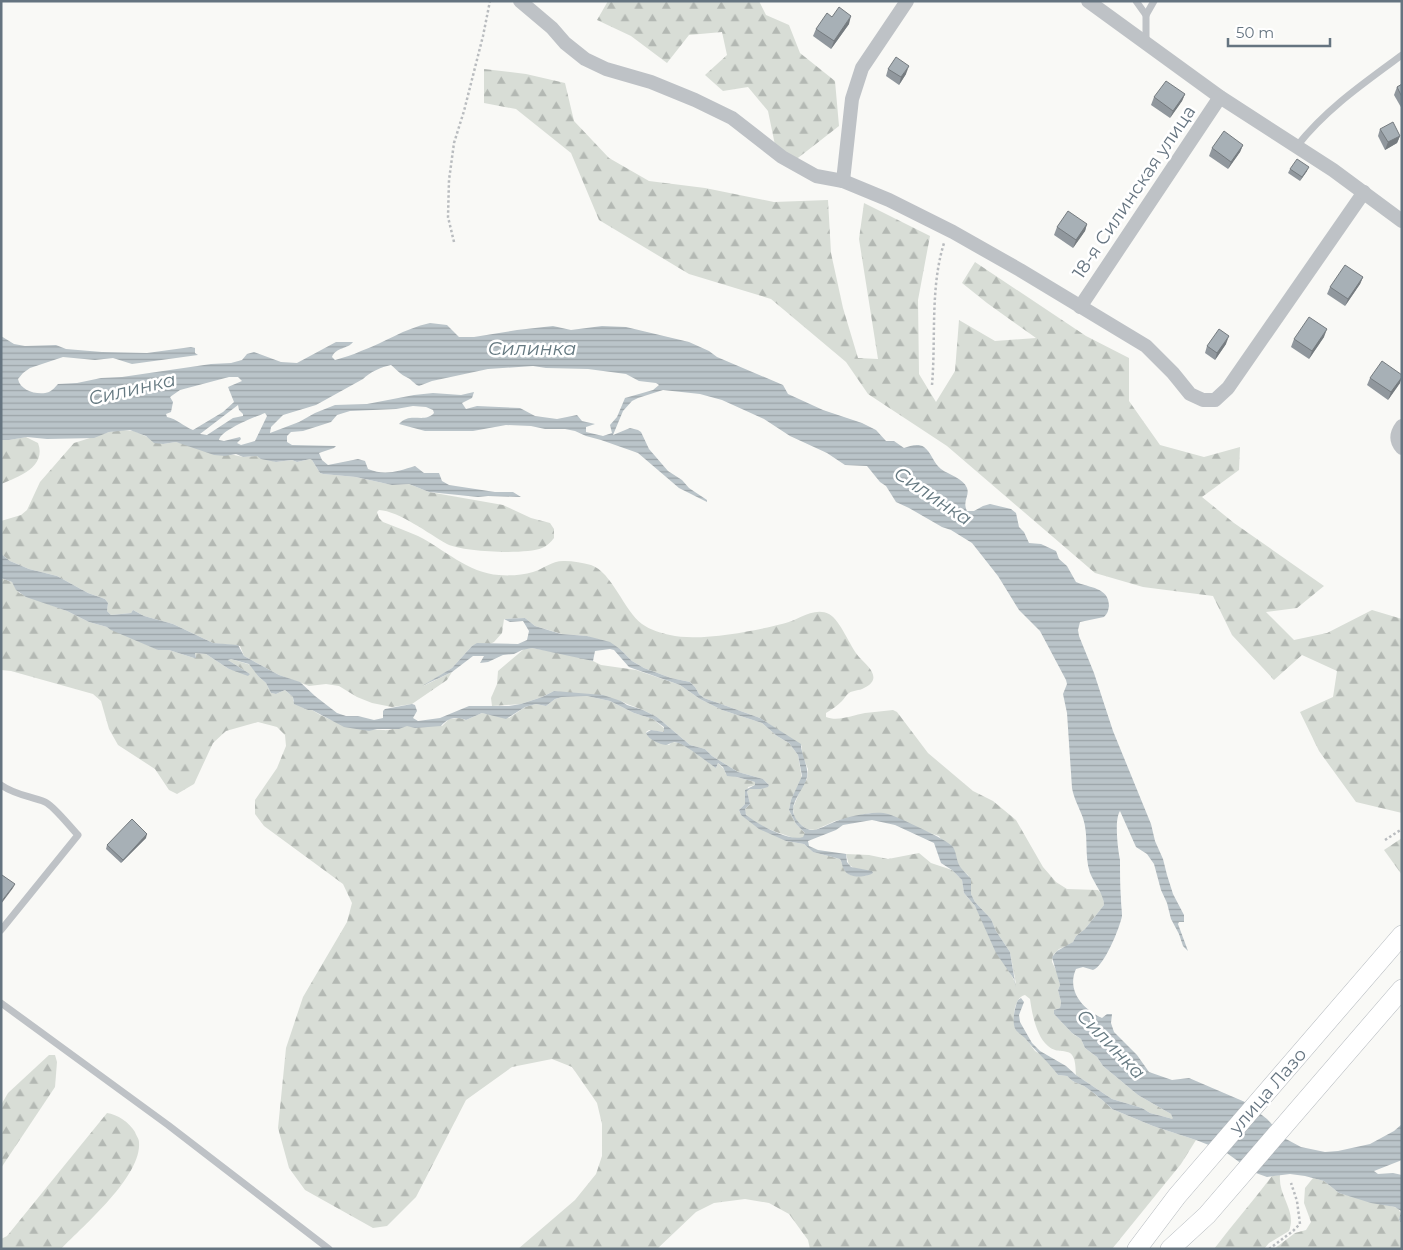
<svg xmlns="http://www.w3.org/2000/svg" width="1403" height="1250" font-family="Montserrat,sans-serif">
<defs>
<pattern id="forest-firs" width="22" height="20" patternUnits="userSpaceOnUse" patternTransform="scale(1.25)"><rect width="22" height="20" fill="#d8ddd6"/><path d="M5 1l3.5 6h-7zM16 11l3.5 6h-7z" fill="#b3b8b3"/></pattern>
<pattern id="water-rules" width="6" height="5" patternUnits="userSpaceOnUse" patternTransform="scale(1.25)"><rect width="6" height="5" fill="#bac4c9"/><path d="M0 2.5h6" fill="none" stroke="#9ba4a8"/></pattern>
</defs>
<rect width="100%" height="100%" fill="#f9f9f6"/>
<!-- forest -->
<g fill="url(#forest-firs)">
<polygon points="608,1 759,1 766,15 789,25 800,53 835,81 839,126 794,161 775,145 768,111 748,87 723,91 705,75 727,55 722,32 689,35 667,63 631,36 597,20"/>
<polygon points="484,69 526,74 565,83 574,121 609,158 649,181 705,188 774,202 828,200 831,253 843,308 858,358 878,359 859,239 864,203 930,236 918,300 919,374 936,402 955,371 959,320 995,341 1036,338 987,303 962,283 975,262 1086,336 1129,358 1129,401 1160,445 1204,457 1240,447 1239,470 1202,497 1234,523 1324,586 1297,608 1266,612 1294,640 1327,633 1372,610 1402,619 1402,813 1356,802 1319,751 1300,712 1333,697 1337,671 1302,655 1274,680 1232,635 1213,596 1143,587 1095,573 947,446 868,394 846,362 771,299 689,274 599,220 571,153 516,109 484,103"/>
<path d="M123 430 134 431 163 444 176 442 243 457 257 456 276 462 292 460 297 462 310 459 312 460 320 473 323 474 356 477 392 485 409 484 429 492 503 505 531 518 550 523 554 529V538C551 542 547 546 542 548 525 555 463 552 447 544 429 534 399 511 379 510L377 512 379 518 383 522C395 527 407 531 418 536 444 549 468 573 499 575 510 576 523 575 533 572 543 569 553 560 565 561 573 561 583 563 591 565 612 572 624 611 642 624 650 630 661 633 670 635 698 642 754 631 782 624 797 621 814 606 829 614 841 621 849 645 859 657 869 667 883 679 864 688 859 691 853 690 849 693 846 695 844 699 842 701 837 706 832 709 826 713V717C838 722 853 715 865 713 875 712 884 711 893 710L897 712 928 753 973 791 993 801 1016 820 1043 867 1056 882 1067 889 1098 890 1103 895 1104 905 1085 929 1076 936 1073 942 1070 945 1059 949 1053 955 1052 962 1057 972 1060 985 1058 990 1061 1002 1060 1008 1054 1010V1014L1073 1034 1081 1039 1085 1048 1097 1057 1103 1066 1138 1095 1171 1114 1173 1119 1150 1113 1142 1108 1112 1099 1076 1075C1076 1040 1062 1058 1048 1046 1036 1036 1032 1013 1030 999L1025 995C1013 998 1013 1018 1015 1028L1024 1036 1035 1051 1046 1058 1058 1075 1067 1076C1074 1083 1076 1082 1084 1086 1089 1089 1109 1105 1112 1109L1153 1126 1196 1140 1181 1164 1112 1249H810L808 1240 789 1214 769 1203 745 1199 714 1203 696 1212 657 1249H518L575 1200 596 1174 602 1156V1124L597 1103 572 1067 552 1059 512 1067 466 1100 416 1197 387 1226 373 1228 305 1190 289 1168 278 1128 286 1048 303 997 347 922 352 903 343 884 264 826 255 814V800L277 768 286 746 285 735 277 727 258 722 226 731 213 743 194 784 177 794 169 790 155 769 118 745 109 729 101 701 93 694 11 671 1 670V578L12 582 19 593 67 611 89 622 107 627 159 650H169L194 658 196 657 195 653 206 654 229 669 250 674 228 660 231 659 251 665 258 676 266 683 271 693 276 694 285 690 293 697V701L308 710H312C336 725 356 729 383 730 390 731 399 727 406 726 418 725 430 726 442 726L449 719 460 718 466 720 482 713 509 718 525 707 536 704 546 706 555 699 562 697 587 696 610 701 634 713 653 719 665 729 664 732 649 730 646 732 648 736 669 745 672 742C688 742 704 759 716 768L718 763 724 769 726 774 755 782V785L748 787 745 804 739 810 741 815 786 841 804 844 813 852 840 859 845 871 850 875 867 876 849 865 846 854 869 855 888 859 919 853 931 863 952 870 962 880 964 893 975 906 1016 984 1010 952 996 931 991 919 975 902 971 894V881L968 875 960 868 939 836 870 813 835 821 815 830 807 829 798 823 794 816 793 808 801 788 807 779 808 769 802 755V746L760 718 704 698 699 694 695 687 690 682 671 678 644 668 632 661 620 649 587 636 562 634 535 626 525 618 504 619 502 633 494 642 490 644 479 643 472 646 452 668 423 686 452 672 447 680 412 704 392 707 372 703 357 697 339 686 326 684 309 686 279 675 244 656 240 646 213 643 173 624 144 616 133 610 131 613 111 615 107 611 108 603 105 599 88 593 57 576 29 569 10 561 1 554V521L21 515 27 510 40 482 74 443 109 432Z"/>
<path d="M26 437 38 443C47 467 18 477 1 484V440H9Z"/>
<path d="M532 648 578 656 593 661 601 665 636 670 680 685 700 699 722 710 762 723 777 736 789 743 798 755 802 779 791 800 789 810 796 824 805 833V836L802 838 796 839C783 834 748 825 744 810L750 804 747 791 750 789H761L769 785 763 779 738 772 712 756 705 749 690 745 657 717 643 710 627 704 621 701 554 691 542 697 521 704 492 706 491 698 497 684 498 671 524 649Z"/>
<polygon points="1402,838 1402,875 1384,850"/>
<polygon points="49,1055 55,1055 57,1062 55,1087 1,1168 1,1105 8,1093"/>
<path d="M107 1113C117 1114 130 1123 135 1132 136 1135 139 1139 139 1142 142 1176 84 1225 61 1249H1V1239L7 1236Z"/>
<path d="M1280 1175C1278 1197 1297 1210 1289 1231L1269 1243 1264 1249H1214C1233 1224 1253 1201 1272 1176Z"/>
<polygon points="1313,1178 1324,1181 1339,1193 1398,1208 1401,1214 1399,1220 1402,1224 1402,1249 1274,1249 1295,1233 1306,1230 1311,1222 1304,1203 1305,1188"/>
</g>
<!-- water -->
<g fill="url(#water-rules)" fill-rule="evenodd">
<path d="M430 323 447 325 459 337H474L517 330 553 326 571 330 602 326 626 327 689 342 709 351 717 357 783 385 788 394 823 410 862 423 876 430 886 441H894L904 448C910 446 918 443 924 447 931 452 934 464 941 469 949 475 963 478 967 488 970 496 962 501 967 511H974L983 506 990 504 1011 509 1016 513 1019 527 1024 532 1029 543 1041 544 1056 551 1059 559 1067 566 1076 582C1089 588 1109 587 1109 606 1108 611 1108 613 1104 617L1080 622 1078 630 1079 636 1094 673 1113 731 1151 824 1155 841 1163 859 1167 875 1173 894 1184 915V922H1179L1178 924 1188 951 1183 946 1179 934 1171 919 1167 903 1161 890 1154 864 1147 854 1136 847 1120 811C1114 820 1118 850 1120 860 1120 873 1120 887 1121 900 1121 905 1122 911 1122 916 1120 927 1104 967 1093 970L1083 967 1076 969C1066 991 1084 1010 1102 1018L1107 1014H1112L1111 1023 1114 1032 1137 1055 1149 1072 1172 1080 1189 1078 1245 1102 1267 1119 1286 1139 1301 1147 1325 1152 1338 1151 1370 1144 1394 1131 1402 1124V1160L1374 1171 1378 1174 1393 1173 1402 1175V1224L1399 1220 1401 1211 1395 1207 1371 1203 1339 1193 1324 1181 1305 1176 1290 1174 1267 1177 1253 1172 1224 1151 1196 1140 1153 1126 1112 1109C1109 1105 1089 1089 1084 1086 1076 1082 1074 1083 1067 1076L1058 1075C1048 1061 1035 1051 1025 1038 1022 1035 1018 1033 1016 1030 1011 1024 1015 1006 1018 1000L1021 998 1024 1002 1019 1015 1020 1022 1032 1043 1040 1051 1066 1066 1076 1075 1112 1099 1142 1108 1150 1113 1173 1119 1171 1114 1138 1095 1103 1066 1097 1057 1085 1048 1081 1039 1072 1033 1054 1014V1010L1060 1008 1061 1002 1058 990 1060 985 1052 957 1057 951 1073 942 1076 936 1085 929 1104 905C1104 895 1094 883 1090 873 1084 855 1089 836 1083 818 1079 807 1074 799 1072 788L1067 713 1063 694 1067 684 1066 680 1040 631 1019 610 998 576 972 543 951 530 942 527 909 508 896 502 886 486 880 482 867 466 845 465 827 453 790 436 764 419 722 400 700 394 663 390 638 398 632 401 623 411 613 435 630 428 638 430 641 432 649 449 668 471 682 480 689 488 707 500V502L679 488 638 453 601 440 586 436 575 431 565 429H545L531 426 506 425 473 431H425L399 424C410 411 424 424 434 413L433 410 426 407 413 406 396 409 350 411 337 415 331 422 303 431 291 432 287 436V442L292 445 336 446 334 448 319 453 322 460 328 465 358 459 365 461 368 469C385 476 399 471 415 466L424 473H439L442 481 449 485 495 492H513L521 497 488 496 478 497 429 492 409 484 392 485 356 477 323 474 320 473 312 460 310 459 297 462 292 460 276 462 261 459 257 456 243 457 236 454 225 456 214 455 176 442 163 444 154 443 146 436 130 430 109 432 94 438 47 439 27 437 9 440H1V336L14 344 25 346 56 345 66 349 102 352 147 353 191 347 195 348V353L198 355 132 364 113 358 95 360 63 357 30 368 23 373 18 379C20 391 39 396 49 392 53 390 55 387 58 384L77 383 101 378 122 377 211 364 231 363 242 360 247 354 254 352 281 362 297 363 336 342H353C348 349 336 347 332 357L335 360C344 357 353 355 361 351 386 342 403 329 430 323ZM391 365C398 371 400 374 408 378 412 380 414 384 419 386L432 381 488 369 533 366 546 368 588 369 626 374 639 381 656 383 659 385 653 390 625 398 617 417 610 425 612 433 603 436 586 432V427L595 424 582 421 577 415 557 419 535 416 520 408 477 406 466 409 462 403 472 398 474 392 461 395 433 393 414 395 367 404 335 405 315 413 299 422 270 433 271 427 283 415 316 405 363 379C370 372 381 367 391 365ZM229 377H238L242 381 228 387 234 402 223 412 193 430C183 426 177 419 167 417L166 414 171 412 173 402 170 397 180 390ZM238 405 239 410 243 414V416L233 418 207 435 200 434ZM265 413 267 416 255 441 241 445 237 443 241 439 240 437 224 441 219 440C221 430 255 417 265 413Z"/>
<path d="M1 554 10 561 29 569 57 576 88 593 105 599 108 603 107 611 111 615 131 613 133 610 144 616 173 624 213 643 238 645 244 656 279 675 300 682 315 696 337 713 346 716H358L374 720 383 718V711L385 709 412 704 415 705 417 711 413 718 418 721 440 718 469 706H509L521 704 542 697 554 691 603 695 621 701 627 705 643 710 657 717 690 745 705 749 712 756 738 772 763 779 769 785 768 787 761 789H750L747 791 750 804 745 809 746 815C758 824 788 842 803 837L805 833 796 824 789 810 791 800 802 776 798 755 789 743 777 736 762 723 722 710 700 699 680 685 629 667 614 650 610 649 595 651 593 661 532 648 522 650 514 654 503 655 488 662 480 663 484 656H473L452 672 422 686 452 668 472 646 477 643 518 644 527 640 529 631 523 621 510 622 504 619 525 618 535 626 561 634 587 636 610 642 620 649 632 661 644 668 671 678 690 682 695 687 699 694 704 698 760 718 801 744C801 755 809 767 807 777 805 788 789 803 794 815 797 823 806 831 814 830 820 829 827 825 832 823 846 817 874 810 888 814 898 817 948 840 953 847 957 853 956 862 961 868 964 872 968 875 971 879V894L975 902 991 919 996 931 1010 952 1016 988 1014 979 996 953 975 906 964 893 962 880 952 870 941 863 934 843 895 825 872 820 843 825 836 830 808 841 809 846 818 850 846 854 847 862 851 867 872 871 873 873C867 877 850 879 845 871 842 867 842 862 840 859L813 852 804 844 786 841 759 829 741 815 739 810 745 804V790L755 785V782L737 777 727 776 723 767 718 763 716 768C708 763 682 741 674 742 671 743 669 744 666 745 659 744 649 740 646 733L651 730 664 732V727L653 719 634 713 610 701 587 696 562 697 555 699 546 706 536 704 525 707 506 719 482 713 466 720C455 716 448 718 441 726L415 728 407 726 399 729H377L369 731 344 727 312 710H308L294 704 293 697 285 690 276 694 271 693 266 683 258 676 249 664 231 659 228 660 250 674 248 676 229 669 206 654 195 653 196 658H194L169 650H158L111 630 107 627 89 622 67 611 26 597 16 590 12 582 1 578Z"/>
</g>
<g fill="none" stroke-linecap="round" stroke-linejoin="round">
<defs>
<g id="secondary">
<polyline points="1137,1249 1177,1196 1402,935"/>
<polyline points="1170,1249 1207,1215 1402,989"/>
</g>
</defs>
<!-- secondary casing -->
<use href="#secondary" stroke="#b3b8bd" stroke-width="20"/>
<!-- path -->
<g stroke="#b9bcbf" stroke-width="2.5" stroke-dasharray="2.5 2.5" stroke-linecap="butt">
<polyline points="454,242 448,217 449,180 454,143 464,111 483,36 490,1"/>
<path d="M932 385C936 338 930 288 944 243"/>
<polyline points="1385,840 1402,829"/>
<polyline points="1269,1249 1293,1231 1300,1224 1297,1201 1291,1183"/>
</g>
<!-- service -->
<g stroke="#bec2c6" stroke-width="7">
<polyline points="1136,1 1146,15"/>
<polyline points="1146,43 1146,15 1154,1"/>
<path d="M1297 146C1326 109 1364 83 1402 55"/>
<path d="M1 785C15 795 30 796 45 802 53 805 71 828 78 835L1 930"/>
<polyline points="1,1003 168,1125 329,1249"/>
</g>
<!-- minor -->
<g stroke="#bec2c6" stroke-width="14">
<polyline points="520,1 552,28 565,43 585,59 606,69 651,82 695,100 732,118 782,157 816,176 843,181 889,200 953,232 1020,270 1146,346 1173,373 1190,394 1203,400 1215,400 1228,388 1364,192"/>
<polyline points="1088,1 1220,97 1333,170 1402,221"/>
<polyline points="843,181 852,99 862,68 907,1"/>
<polyline points="1080,307 1220,97"/>
<path d="M1402 426C1396 434 1395 440 1402 448"/>
</g>
<!-- secondary -->
<use href="#secondary" stroke="#fff" stroke-width="19"/>
</g>
<!-- wall -->
<g fill="#90979d">
<polygon points="832,17 849,24 831,49 813,36 816,29"/>
<polygon points="888,69 906,74 899,85 886,76"/>
<polygon points="1402,84 1402,109 1394,95 1397,87"/>
<polygon points="1185,94 1182,101 1170,118 1151,105 1154,97"/>
<polygon points="1380,129 1400,136 1397,143 1385,150 1378,136"/>
<polygon points="1243,145 1240,152 1228,169 1209,156 1212,148"/>
<polygon points="1290,169 1307,171 1300,181 1288,173"/>
<polygon points="1087,224 1085,231 1073,248 1054,235 1057,227"/>
<polygon points="1363,277 1360,284 1345,306 1327,294 1330,287"/>
<polygon points="1324,337 1309,359 1291,347 1294,339"/>
<polygon points="1226,344 1215,360 1205,353 1207,346"/>
<polygon points="1370,378 1400,383 1388,400 1367,385"/>
<polygon points="146,838 121,863 106,849 107,845"/>
</g>
<!-- shaded-wall -->
<g fill="#757b7f">
<polygon points="851,16 849,24 831,49 834,41"/>
<polygon points="909,66 906,74 899,85 901,77"/>
<polygon points="1185,94 1182,101 1170,118 1173,111"/>
<polygon points="1400,136 1397,143 1385,150 1388,142"/>
<polygon points="1243,145 1240,152 1228,169 1231,162"/>
<polygon points="1309,167 1307,171 1300,181 1302,177"/>
<polygon points="1087,224 1085,231 1073,248 1076,240"/>
<polygon points="1363,277 1360,284 1345,306 1348,299"/>
<polygon points="1327,329 1324,337 1309,359 1312,351"/>
<polygon points="1229,336 1226,344 1215,360 1217,353"/>
<polygon points="1402,377 1400,383 1388,400 1391,392"/>
<polygon points="147,834 146,838 121,863 123,860"/>
<polygon points="15,884 13,888 1,904 1,902"/>
</g>
<!-- building -->
<g fill="#a7b0b6" stroke="#757b7f">
<polygon points="839,7 851,16 834,41 816,29 827,13 832,17"/>
<polygon points="896,57 909,66 901,77 888,69"/>
<polygon points="1166,81 1185,94 1173,111 1154,97"/>
<polygon points="1402,84 1402,97 1397,87"/>
<polygon points="1393,122 1400,136 1388,142 1380,129"/>
<polygon points="1224,131 1243,145 1231,162 1212,148"/>
<polygon points="1297,159 1309,167 1302,177 1290,169"/>
<polygon points="1068,211 1087,224 1076,240 1057,227"/>
<polygon points="1345,265 1363,277 1348,299 1330,287"/>
<polygon points="1309,317 1327,329 1312,351 1294,339"/>
<polygon points="1219,329 1229,336 1217,353 1207,346"/>
<polygon points="1382,361 1402,375 1402,377 1391,392 1370,378"/>
<polygon points="132,819 147,834 123,860 107,845"/>
<polygon points="2,875 15,884 1,902 1,876"/>
</g>
<g text-anchor="middle" dominant-baseline="central" stroke-width="5" stroke-linejoin="round" paint-order="stroke">
<!-- street labels -->
<g font-size="18" fill="#657480" stroke="#fff">
<text transform="translate(1134 192) rotate(-56)">18-я Силинская улица</text>
<text transform="translate(1268 1091) rotate(-49)">улица Лазо</text>
</g>
<!-- water labels -->
<g font-size="19" font-style="italic" fill="#657981" stroke="#fff">
<text x="532" y="348">Силинка</text>
<text transform="translate(132 389) rotate(-13)">Силинка</text>
<text transform="translate(933 496) rotate(34)">Силинка</text>
<text transform="translate(1111 1044) rotate(46)">Силинка</text>
</g>
</g>
<!-- border -->
<rect width="1403" height="1250" fill="none" stroke="#657480" stroke-width="5"/>
<!-- scale -->
<path d="M1228 38v8h102v-8" fill="none" stroke="#657480" stroke-width="2.5"/>
<text x="1236" y="38" font-size="15" fill="#657480" stroke="#ffffff" stroke-width="4" paint-order="stroke">50 m</text>
</svg>
